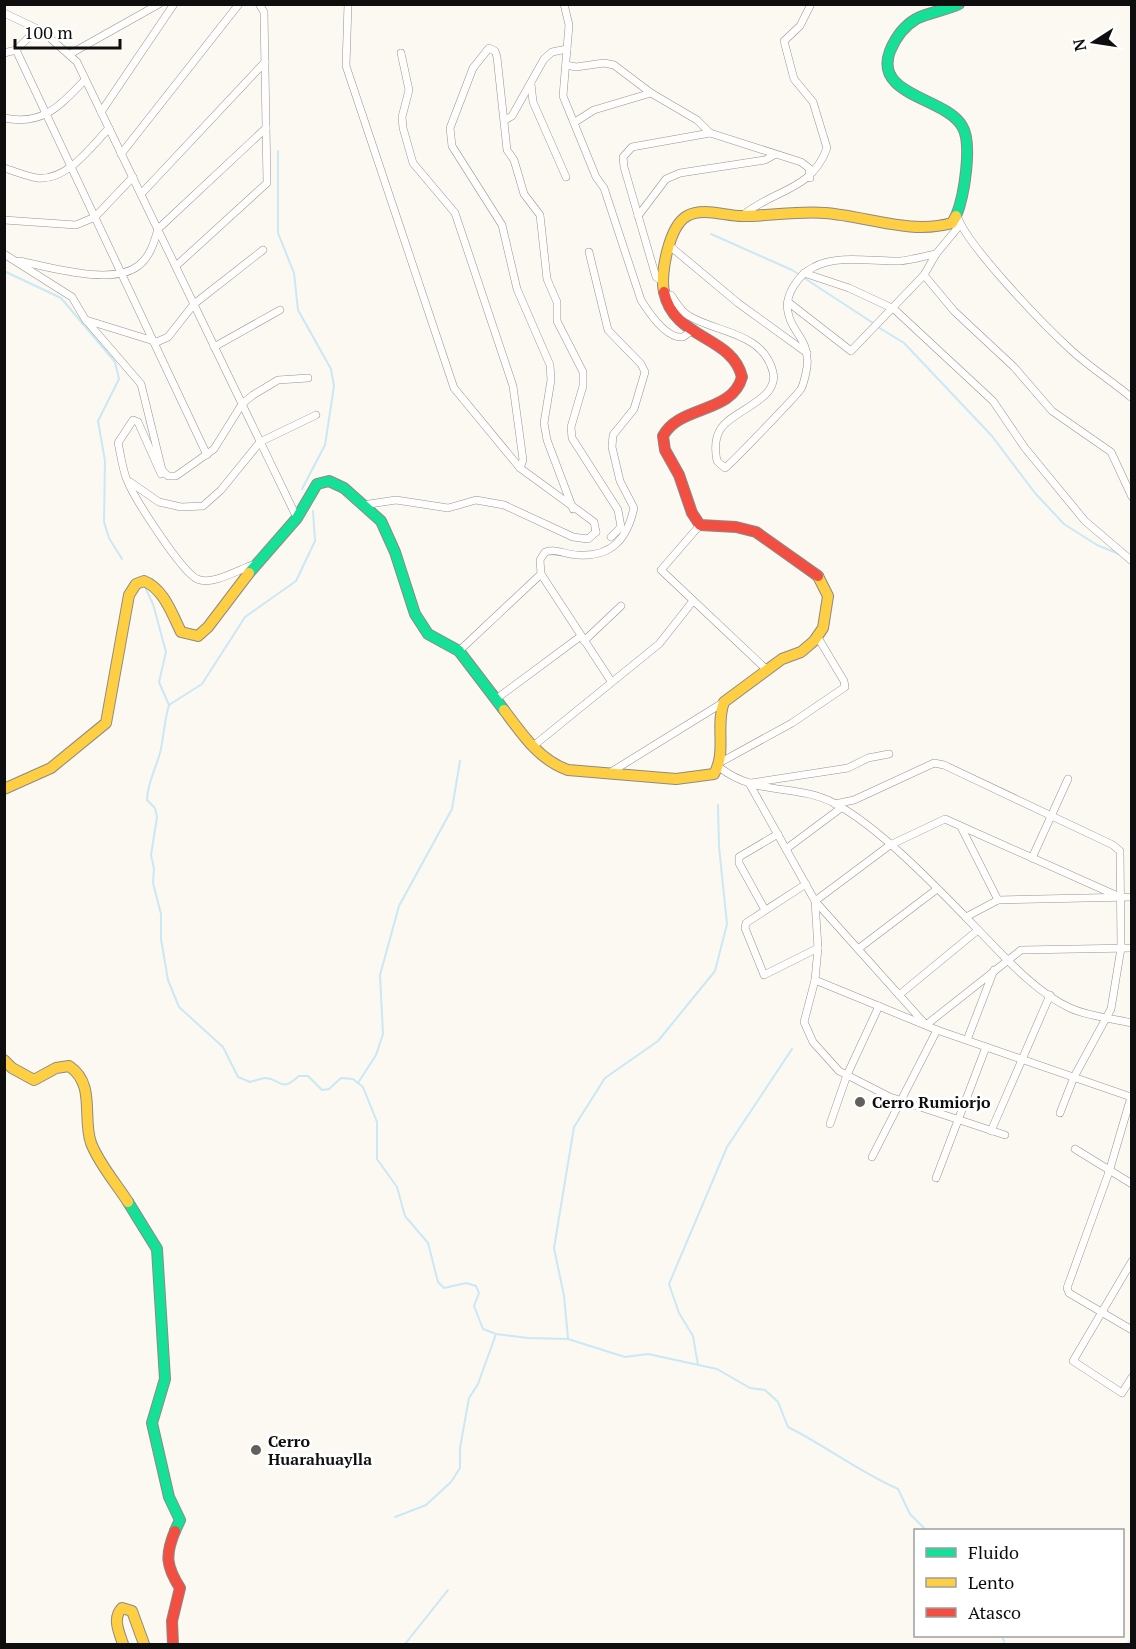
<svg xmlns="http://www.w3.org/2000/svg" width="1136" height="1649" font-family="'PT Serif',serif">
<rect width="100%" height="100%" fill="#fcf9f2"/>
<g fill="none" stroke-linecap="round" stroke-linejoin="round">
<!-- stream -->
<g stroke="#cae8f5" stroke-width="2">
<polyline points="278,151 278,233 294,273 298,310 331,369 334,386 325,445 302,489"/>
<polyline points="711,234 792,270 873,323"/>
<polyline points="4,271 61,298 115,362 119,379 98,421 105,461 104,522 109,538 122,559"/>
<polyline points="878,327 904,343 992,436 1035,493 1064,524 1097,545 1119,554"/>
<path d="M144 585 153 604 166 652 159 682 169 705C164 721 164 737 160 753 156 768 147 784 147 800L155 808 157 817 151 855 154 869 153 883 161 914V939L168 980 179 1007 223 1047 238 1077 250 1082C254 1081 260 1079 264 1078 282 1078 279 1094 299 1076H308L322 1090 329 1089 341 1078 353 1079 363 1087 377 1122V1159L397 1187 405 1216 428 1243 438 1282 444 1288 466 1283 476 1286 479 1293 474 1306 483 1329 496 1334 528 1338 568 1339 625 1357 648 1354 717 1369 750 1388 765 1390 778 1402 788 1427C826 1446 859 1472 898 1489L910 1514 926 1530"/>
<polyline points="169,705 202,684 245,617 296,581 315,541 313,511"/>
<polyline points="358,1083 376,1055 383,1034 380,975 399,906 452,809 460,761"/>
<polyline points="568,1338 564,1296 554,1248 574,1127 605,1078 658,1041 715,971 727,924 719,847 718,805"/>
<polyline points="698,1365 693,1336 679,1313 669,1284 727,1147 792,1049"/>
<polyline points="395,1517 426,1505 451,1482 460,1468 460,1448 469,1398 478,1384 496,1334"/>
<polyline points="1002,1636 1005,1644"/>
<polyline points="405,1644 448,1590"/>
<polyline points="1127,1644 1132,1639"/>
</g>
<defs>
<g id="street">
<polyline points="348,4 346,66 454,388 520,468 594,522 596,532"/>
<path d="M564 4 569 25 563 96 596 177 604 188 641 300C649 313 666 339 683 337L690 332"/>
<polyline points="4,13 42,31 77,62 297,518"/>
<polyline points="16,50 207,455"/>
<polyline points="4,53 16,50 37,29"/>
<polyline points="401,53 409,90 402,117 403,128 413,163 455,213 513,386 523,460 520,468"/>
<polyline points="70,54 159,4"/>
<polyline points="566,65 576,67 604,63 614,65 651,93 697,120 710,133 801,162 809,168 810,178"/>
<polyline points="531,84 533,102 566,177"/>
<polyline points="101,112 174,4"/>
<path d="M4 118C44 126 60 105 85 80"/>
<polyline points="505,120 512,116 544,59 552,52 567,49"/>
<polyline points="575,122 594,110 651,93"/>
<polyline points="121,154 239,4"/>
<path d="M4 168C14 171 26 176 37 178 67 181 90 148 109 128"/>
<polyline points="141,194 265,62"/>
<path d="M957 215C965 244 1045 326 1070 349 1089 367 1112 381 1132 398"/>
<polyline points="638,216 666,179 680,173 765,160 774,155"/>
<path d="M742 216C773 189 811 192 827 148L813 102 794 79 784 41 800 26 811 4"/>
<polyline points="4,220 76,225 95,217 133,177"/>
<polyline points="671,247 738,303 807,353"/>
<path d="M589 252 608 330 641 364 645 372 634 409 613 435 612 447 620 481 634 508C627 539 612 557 578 555 565 555 558 548 545 552L540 560 541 574 611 681"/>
<polyline points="4,254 72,297 85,319 141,384 162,470 168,476 176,476 214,449 242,404 253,395 278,380 308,378"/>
<path d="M19 261C50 267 112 286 138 266 150 257 154 243 158 229L266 128"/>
<polyline points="176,266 267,183 264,12 259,4"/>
<polyline points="804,273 849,288 894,309 993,401 1025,448 1085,521 1132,561"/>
<polyline points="924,275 954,311 1014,367 1052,411 1111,452 1132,497"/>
<polyline points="662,281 656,277 624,167 623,157 632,147 710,133"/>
<path d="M664 295H671C676 302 681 312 689 316 717 333 763 332 773 372 780 400 730 411 720 430 714 440 715 451 717 461L725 468C730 465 798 394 801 389 804 383 806 373 807 367 810 338 791 333 788 312 784 295 799 274 814 267 838 254 874 262 900 261 912 260 925 256 936 254"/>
<polyline points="788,302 851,351 924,275 936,254 960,225"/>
<polyline points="86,320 157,342 168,337 194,304 263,250"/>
<polyline points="214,347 280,310"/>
<path d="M161 474 138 422 133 420 118 443C121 455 122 468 127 480 134 498 181 571 197 579 213 586 239 569 255 564"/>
<polyline points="130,482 159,502 181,507 203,506 221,490 260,442 316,415"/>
<polyline points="363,505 396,500 448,508 476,500 504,505 573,537 588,539 596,532"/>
<polyline points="573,509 547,440 544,423 551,380 550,365 517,289 502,225 452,146 450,128 473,68 489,48 495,51 497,57 507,150 514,160 524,194 540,215 547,279 557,302 557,321 583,372 583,386 571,427 572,438 618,510 621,527 611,537"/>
<polyline points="700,525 661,570 767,670"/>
<polyline points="584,641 621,606"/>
<polyline points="459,651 541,574"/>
<polyline points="496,699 581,636"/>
<polyline points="532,747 659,644 693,601"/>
<polyline points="721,762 792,723 845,687 844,681 817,636"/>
<path d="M719 767C757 797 795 783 834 803 883 829 946 897 986 938 1010 963 1039 994 1070 1008 1090 1017 1111 1018 1132 1023"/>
<polyline points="611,772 724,702"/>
<polyline points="749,783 815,901 818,948 815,980 804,1022 813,1042 839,1071 890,1097 1005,1135"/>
<polyline points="751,783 848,768 868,758 889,754"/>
<polyline points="835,804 854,800 934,763 944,765 1113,845 1120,851 1121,948 1111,1009 1074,1077 1060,1113"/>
<polyline points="961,827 998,900"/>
<polyline points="786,849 841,808"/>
<polyline points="1032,858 1068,779"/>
<polyline points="806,884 746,923 745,928 764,975 818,948"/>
<polyline points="1122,898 945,819 890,845 815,901 926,1025 1021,950 1132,948"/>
<polyline points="765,910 739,863 739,857 778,834"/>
<polyline points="966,917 998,900 1132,897"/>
<polyline points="858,949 937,889"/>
<polyline points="815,980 937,1030 1131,1097 1109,1172 1067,1288 1069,1293 1132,1330"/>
<polyline points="899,995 978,930"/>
<polyline points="967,1040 994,970"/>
<polyline points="830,1124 847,1075 879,1006"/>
<polyline points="991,1131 1050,995"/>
<polyline points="1075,1149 1132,1184"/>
<polyline points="872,1157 937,1030"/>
<polyline points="936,1178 986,1047"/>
<polyline points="1132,1261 1073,1361 1122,1393 1132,1377"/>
</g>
<g id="fast">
<path d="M956 216C964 197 973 143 962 126 945 97 873 96 890 51 895 39 904 26 916 19 929 12 945 11 959 4"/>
<polyline points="249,573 297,518 317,484 329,481 344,488 381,521 395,552 415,614 428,634 459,651 504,710"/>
<polyline points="128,1202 157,1249 165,1379 152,1423 169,1497 180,1520 175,1531"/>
</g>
<g id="slow">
<path d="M664 292C660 274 669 226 687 216 703 207 725 216 742 216 769 216 797 211 825 213 866 216 911 235 952 223L956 216"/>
<path d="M504 710C522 734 539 760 568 770L676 779 714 774C727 752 715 726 724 702L782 659 801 652 814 641 823 628 828 596 818 576"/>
<path d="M4 789 51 768 106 723 129 595 136 584 144 581C164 589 172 614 181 632L198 636 208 627 249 573"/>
<path d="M4 1060 12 1068 34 1080 56 1068 69 1066C96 1084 82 1117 91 1143 99 1164 116 1183 128 1202"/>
<path d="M123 1644C119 1632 112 1618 122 1608L132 1611 144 1644"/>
</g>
<g id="jam">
<path d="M664 292C674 340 732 335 742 377 732 414 679 405 663 436L665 450 679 475 692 513 700 525 736 527 756 532 818 576"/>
<path d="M173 1644 172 1621 180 1588C166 1566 165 1555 175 1531"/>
</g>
</defs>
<!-- street casing -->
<use href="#street" stroke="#959491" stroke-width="8"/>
<!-- fast casing -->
<use href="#fast" stroke="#8c8a87" stroke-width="12"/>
<!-- slow casing -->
<use href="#slow" stroke="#8c8a87" stroke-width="12"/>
<!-- jam casing -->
<use href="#jam" stroke="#8c8a87" stroke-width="12"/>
<!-- street -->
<use href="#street" stroke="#fffefd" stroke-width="7"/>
<!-- fast -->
<use href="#fast" stroke="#16e098" stroke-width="10"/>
<!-- slow -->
<use href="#slow" stroke="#ffcf43" stroke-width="10"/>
<!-- jam -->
<use href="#jam" stroke="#f24e42" stroke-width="10"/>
</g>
<!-- markers -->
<g fill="#61605e" stroke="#fff" stroke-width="2">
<circle cx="860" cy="1102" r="6"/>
<circle cx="256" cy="1450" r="6"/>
</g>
<g text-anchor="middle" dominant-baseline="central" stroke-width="6" stroke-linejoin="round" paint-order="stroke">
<!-- poi labels -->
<g font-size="16" font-weight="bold" fill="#0e0e0e" stroke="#fff" text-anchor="start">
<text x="872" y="1102">Cerro Rumiorjo</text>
<text x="268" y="1441">Cerro<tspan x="268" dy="18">Huarahuaylla</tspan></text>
</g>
</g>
<!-- border -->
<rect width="1136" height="1649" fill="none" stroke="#0e0e0e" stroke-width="12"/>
<!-- legend -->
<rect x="914" y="1529" width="210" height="108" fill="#ffffff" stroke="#9f9f9f" stroke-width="1.5"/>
<rect x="926" y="1548" width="30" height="9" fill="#16e098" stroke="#9f9f9f" stroke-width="1.5"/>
<text x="968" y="1559" font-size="18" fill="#0e0e0e">Fluido</text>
<rect x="926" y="1578" width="30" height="9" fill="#ffcf43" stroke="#9f9f9f" stroke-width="1.5"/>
<text x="968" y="1589" font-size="18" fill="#0e0e0e">Lento</text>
<rect x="926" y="1608" width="30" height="9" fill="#f24e42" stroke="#9f9f9f" stroke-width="1.5"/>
<text x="968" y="1619" font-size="18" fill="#0e0e0e">Atasco</text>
<!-- north arrow -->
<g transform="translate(1094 42) rotate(258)" stroke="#ffffff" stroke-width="4.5" paint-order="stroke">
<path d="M0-4.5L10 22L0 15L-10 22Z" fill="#0e0e0e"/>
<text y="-9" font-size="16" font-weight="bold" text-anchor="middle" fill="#0e0e0e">N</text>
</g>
<!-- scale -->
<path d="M15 39v9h105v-9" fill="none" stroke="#0e0e0e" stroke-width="3"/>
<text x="24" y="39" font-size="18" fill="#0e0e0e" stroke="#ffffff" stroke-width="4.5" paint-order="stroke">100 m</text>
</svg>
